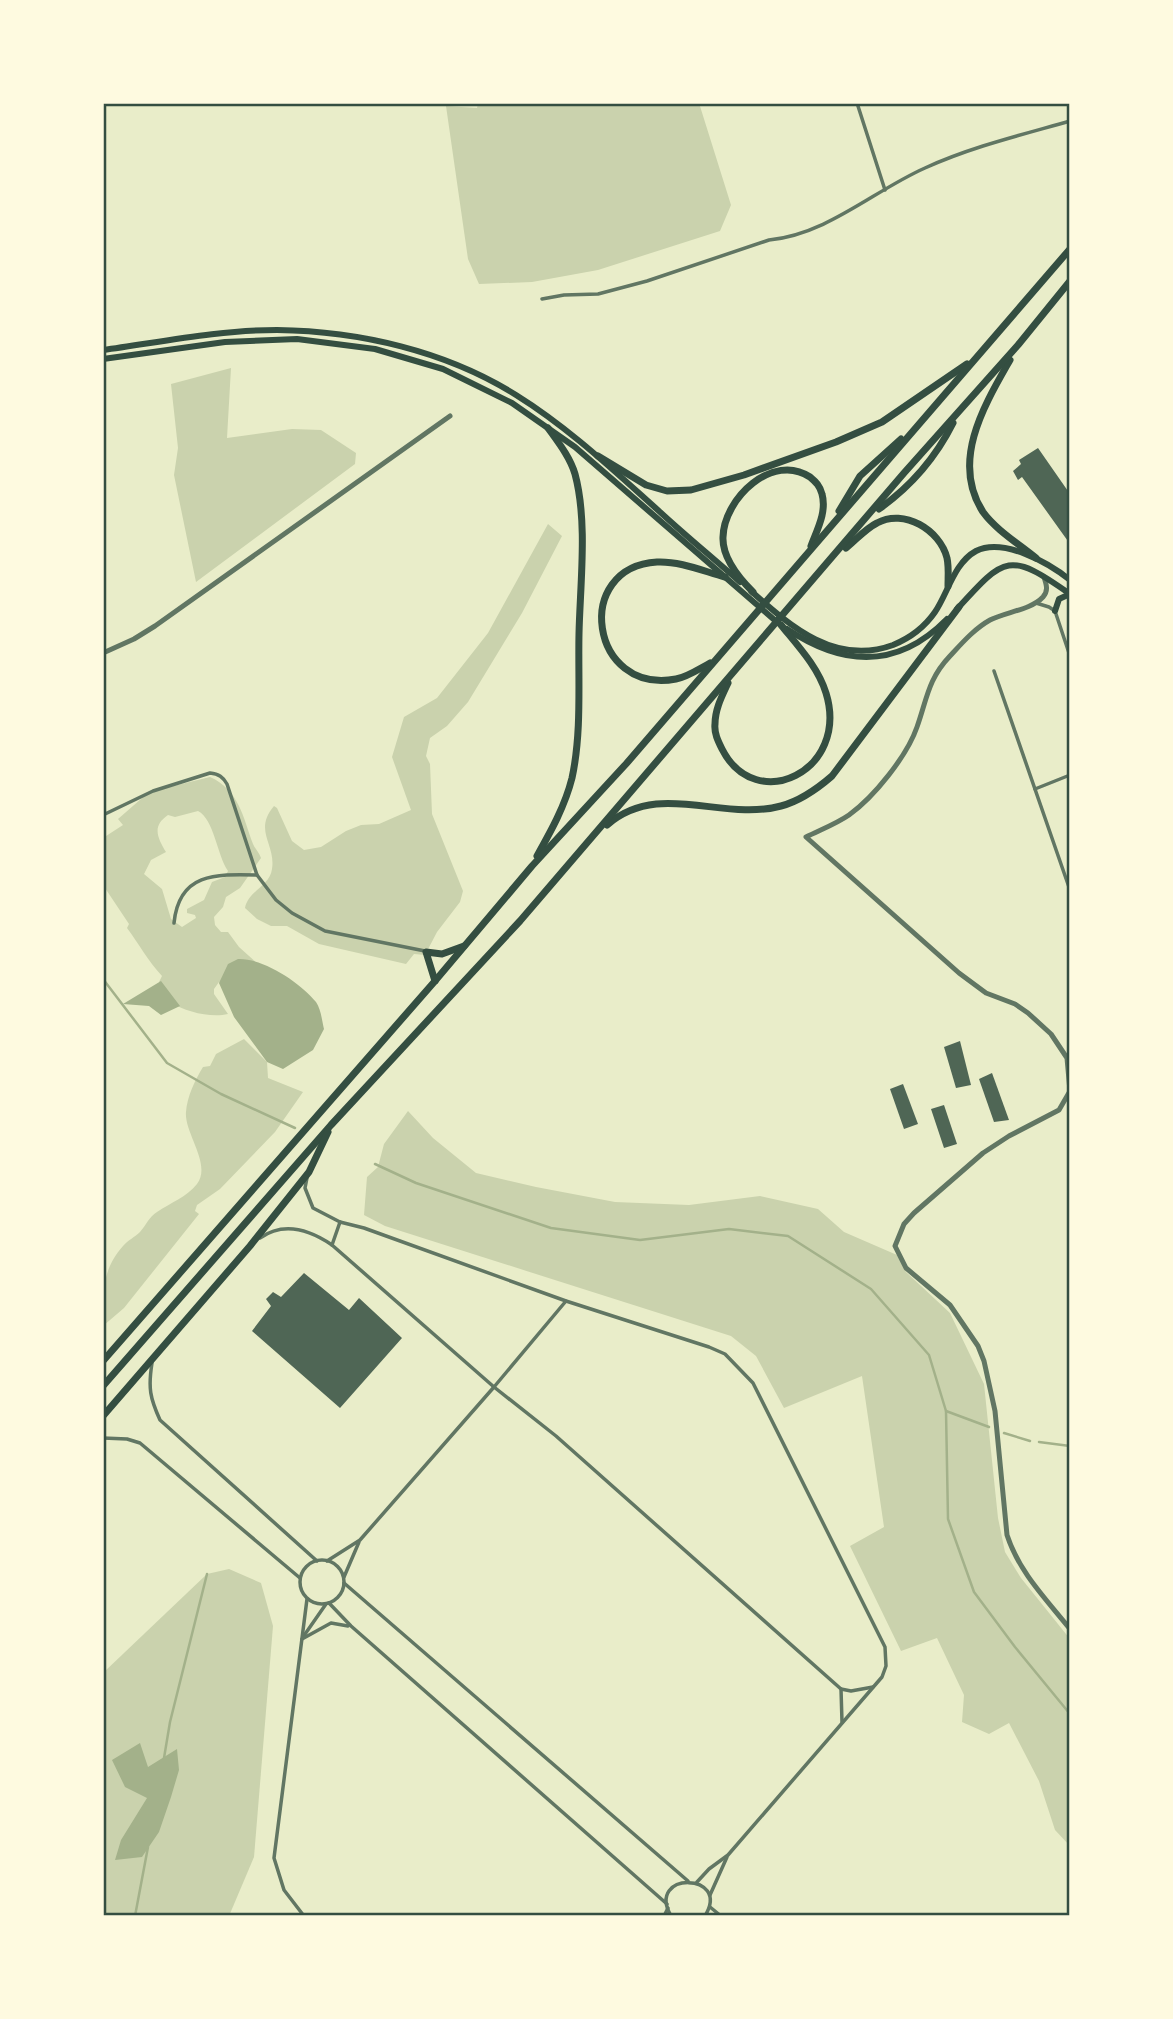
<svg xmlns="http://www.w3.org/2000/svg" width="1173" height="2019" font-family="Figtree,sans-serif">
<rect width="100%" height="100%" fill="#e9edc9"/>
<!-- green -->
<g fill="#cad2ad" fill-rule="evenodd">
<polygon points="478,103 699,103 731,205 720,231 598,270 532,282 479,284 468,259 446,106 477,108"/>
<polygon points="231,368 227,438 292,429 321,430 356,453 355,464 196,582 174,475 178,448 171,384"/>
<path d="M548 524 562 536 522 613 468 702 447 726 430 738 426 756 430 764 432 814 463 891 460 902 437 932 425 955 414 954 406 964 319 944 287 926H271L257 919 245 908C248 891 270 886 272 869 276 844 253 831 274 806L277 808 292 841 304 850 321 847 346 831 361 825 379 824 411 810 392 757 404 717 437 698 488 633Z"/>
<path d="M210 777C239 790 243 817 253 844 255 849 259 852 261 858L240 888 226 897 223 907 214 917 215 925 221 932H228L239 947 258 964 219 982 214 989V994L228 1014C211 1018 185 1012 171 1002 165 997 162 988 159 982L162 976C148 961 139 944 127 928L129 924 103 885V838L123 825 118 819 149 792ZM198 811C214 819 217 855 228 871L225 877 212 882 204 900 187 909V913L195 915 196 918 182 927 171 919 162 889 144 874 151 860 166 852C157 837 152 826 168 815L175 817Z"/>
<path d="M244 1039 267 1062 268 1078 303 1092 275 1132 220 1189 197 1205 195 1211 199 1214 124 1308 103 1326C103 1294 101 1271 123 1246 128 1240 135 1237 140 1232 146 1225 149 1217 157 1212 170 1203 187 1197 197 1184 212 1164 184 1133 186 1112 187 1097 195 1080 203 1067L210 1066 216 1054Z"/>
<polygon points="408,1111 433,1138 476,1173 536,1187 615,1202 689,1205 760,1196 818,1209 844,1232 897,1255 906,1272 950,1313 984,1384 998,1518 1005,1552 1021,1578 1070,1639 1070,1846 1055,1830 1039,1781 1009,1723 989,1734 962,1722 964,1695 937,1638 901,1651 850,1546 884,1527 862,1376 784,1408 756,1356 731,1336 385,1226 364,1215 367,1177 378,1167 384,1144"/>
<polygon points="229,1569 261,1583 273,1626 254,1857 229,1916 103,1916 103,1673 207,1574"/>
</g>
<!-- water -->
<g fill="#a3b18a">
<path d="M238 959C263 958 301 983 316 1002 321 1009 322 1021 324 1029L313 1050 283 1069 267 1062 234 1017 219 983 228 964Z"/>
<polygon points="161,981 180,1006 161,1015 149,1006 123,1004"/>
<polygon points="140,1743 148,1767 177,1749 179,1770 171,1797 159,1832 142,1857 115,1860 121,1840 147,1798 125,1787 112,1760"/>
</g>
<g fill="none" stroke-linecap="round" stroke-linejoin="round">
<!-- stream -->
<g stroke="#a3b18a" stroke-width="2.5">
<polyline points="103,979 167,1063 221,1094 295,1128"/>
<polyline points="375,1164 416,1183 551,1228 640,1240 729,1229 788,1236 871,1289 929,1355 946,1411 948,1519 974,1592 1015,1647 1070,1714"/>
<polyline points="946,1411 989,1427"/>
<polyline points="1004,1433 1030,1441"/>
<polyline points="1039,1442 1070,1446"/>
<polyline points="164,1758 170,1722 207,1574"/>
<polyline points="135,1916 148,1847"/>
</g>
</g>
<!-- building -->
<g fill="#4f6655">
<polygon points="1038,448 1070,494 1070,544 1022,477 1018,480 1013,471 1021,464 1019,460"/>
<polygon points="960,1041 971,1085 956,1088 944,1047"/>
<polygon points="992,1073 1009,1120 994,1122 979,1079"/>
<polygon points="903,1084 918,1124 904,1129 890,1089"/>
<polygon points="944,1105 957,1144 944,1148 931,1109"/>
<polygon points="304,1273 349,1310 359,1298 402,1338 340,1408 252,1331 271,1306 266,1299 273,1292 281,1297"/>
</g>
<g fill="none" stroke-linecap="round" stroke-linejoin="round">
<!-- minor -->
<g stroke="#617663" stroke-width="3.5">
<polyline points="857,103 885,190"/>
<path d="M542 299 564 295 598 294 647 281 769 240C828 234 873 191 925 168 971 147 1021 135 1070 121"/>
<polyline points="1036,603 1049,607 1055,611 1070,656"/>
<polyline points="994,671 1070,890"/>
<polyline points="1035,789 1070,775"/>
<path d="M103 815 153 791 210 773C219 774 223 777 227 784L257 875 276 900 292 913 325 931 425 951"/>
<path d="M174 923C179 873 215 874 257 875"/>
<polyline points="307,1178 305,1188 313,1208 340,1222 364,1228 566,1301 709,1347 725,1354 753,1383 885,1647 886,1666 882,1677 728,1855 709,1869 697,1882"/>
<path d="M260 1238C284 1221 310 1230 332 1245L494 1387 556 1436 841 1689 842 1722"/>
<polyline points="332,1245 340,1222"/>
<path d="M152 1363C148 1388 150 1398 160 1420L317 1561"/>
<polyline points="103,1438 127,1439 140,1443 300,1578"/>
<circle cx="322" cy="1582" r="22"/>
<polyline points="327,1561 360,1540 494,1387 566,1301"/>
<polyline points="344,1577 359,1542"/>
<polyline points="344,1583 688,1881"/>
<polyline points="329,1603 351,1626 667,1904"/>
<polyline points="303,1637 326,1604"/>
<polyline points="302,1639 331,1623 348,1626"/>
<polyline points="841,1689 851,1691 873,1687"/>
<polyline points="710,1895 727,1857"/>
<polyline points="710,1907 721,1916"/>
<polyline points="304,1916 284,1890 274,1858 307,1599"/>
<polyline points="664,1916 668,1908"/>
<path d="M671 1916C645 1871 732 1872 705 1916"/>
</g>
<!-- tertiary -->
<g stroke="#617663" stroke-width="5">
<path d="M1044 577C1046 584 1049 590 1043 597 1031 610 1005 612 990 620 974 629 962 643 950 656 928 679 927 699 917 727 907 756 874 797 849 815 836 824 820 830 806 837L959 973 986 993 1015 1004 1028 1013 1051 1034 1067 1058 1070 1091 1059 1110 1009 1136 983 1153 914 1213 904 1224 895 1246 906 1268 950 1305 978 1346 984 1361 995 1411 1007 1535C1019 1572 1046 1599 1070 1629"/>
<polyline points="103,653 134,639 155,626 450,416"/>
</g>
<!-- primary -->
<g stroke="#344e41" stroke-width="6">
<path d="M103 350C161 342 219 330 277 330 359 331 446 351 516 395 569 428 613 470 660 512 686 536 713 558 740 582"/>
<polyline points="103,359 225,342 297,339 375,349 443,369 512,403 575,447 778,623"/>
<path d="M751 591C791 627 836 666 893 645 910 638 924 628 935 612 948 593 954 563 976 551 1003 537 1049 563 1070 580"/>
<path d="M957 609C1005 556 1009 551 1070 594"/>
<polyline points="1055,611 1059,599 1070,594"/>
<path d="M787 629C844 667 898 669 947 619"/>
</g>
<!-- motorway -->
<g stroke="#344e41" stroke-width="7">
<path d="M1010 360C985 404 950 461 983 512 996 530 1019 544 1036 558"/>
<polyline points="598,456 646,485 667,491 691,490 744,475 836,442 882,422 967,364"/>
<path d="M879 509C910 487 936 457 953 423"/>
<polyline points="839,511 860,476 901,439"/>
<path d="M846 548C856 540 865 529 877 523 904 508 940 530 947 558 949 567 948 577 948 586"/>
<path d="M753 592C739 578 722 558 723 537 724 498 773 452 810 477 816 482 820 486 822 494 827 512 817 530 811 546"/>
<path d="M710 663C699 669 687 677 676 679 590 695 572 567 657 562 680 561 703 571 725 577"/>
<path d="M728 683C722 696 715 709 715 724 714 733 718 741 722 749 756 816 850 771 826 693 818 667 798 646 781 625"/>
<path d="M607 825C659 780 722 822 781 806 800 801 817 789 832 776L959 607"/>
<path d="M537 856C551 831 565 806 572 778 582 732 578 681 579 634 580 585 588 522 575 474 570 457 558 442 548 428"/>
<polyline points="435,981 426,952 442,954 464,946"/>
<polyline points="103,1361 435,981 532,866 626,764 1070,249"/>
<polyline points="103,1386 331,1125 520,921 904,473 1018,345 1070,281"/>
<polyline points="103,1416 250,1246 309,1172 328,1132"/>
</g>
</g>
<!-- border -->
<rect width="1173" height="2019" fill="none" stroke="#fefae0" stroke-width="210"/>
<rect x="105" y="105" width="963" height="1809" fill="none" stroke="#344e41" stroke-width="2.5"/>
</svg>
